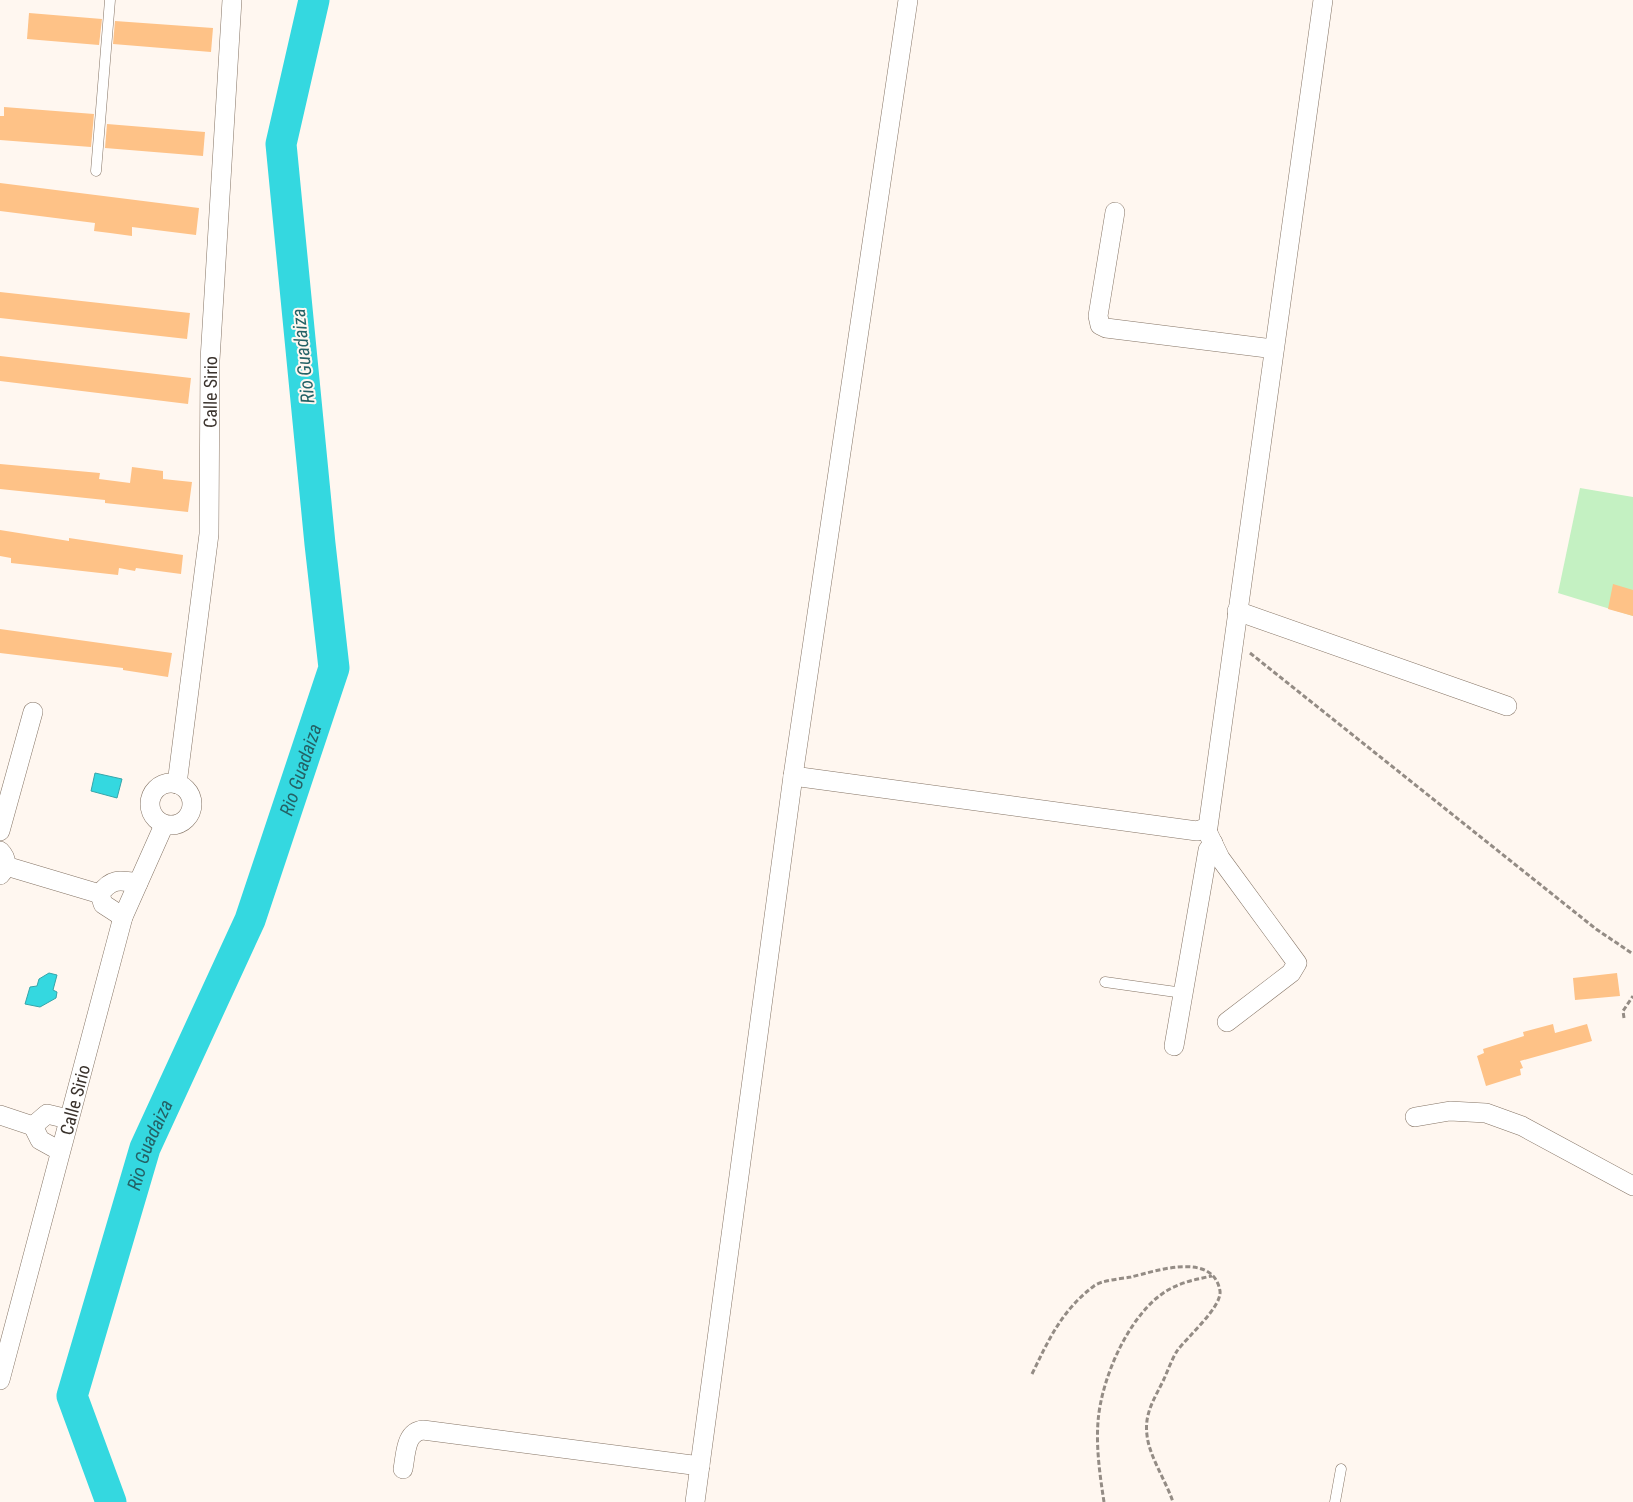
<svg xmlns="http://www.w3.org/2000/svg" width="1633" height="1502" font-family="'Roboto Condensed',sans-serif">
<rect width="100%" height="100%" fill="#fff7f0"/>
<!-- green -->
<polygon fill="#c4f1c2" points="1580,488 1633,497 1633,616 1558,593"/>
<!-- water -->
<g fill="#34d8e0" stroke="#36a6aa">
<polygon points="95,773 122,779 117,798 91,791"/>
<polygon points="49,973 57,975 53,990 57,992 56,998 40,1007 25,1004 30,987 37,986 39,979"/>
</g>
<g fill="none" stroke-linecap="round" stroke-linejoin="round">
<!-- river -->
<path stroke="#34d8e0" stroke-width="31" id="s1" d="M111 1502 72 1396 145 1148 250 920 334 668 320 544 281 144 314 0"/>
</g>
<!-- building -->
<g fill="#fec287">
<polygon points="29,13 102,19 99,45 27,39"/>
<polygon points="115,21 213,28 211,52 113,44"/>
<polygon points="4,107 94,114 91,147 0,140 0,116 4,116"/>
<polygon points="107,124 205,132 203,156 105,148"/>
<polygon points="0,183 199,208 196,235 132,227 132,236 110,233 94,231 95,223 0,211"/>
<polygon points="0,292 190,313 187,339 0,318"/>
<polygon points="0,356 191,378 188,404 0,381"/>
<polygon points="0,464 100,473 99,479 130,483 132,467 163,471 163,479 192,482 188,512 105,503 105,500 0,489"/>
<polygon points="0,530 69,541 69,538 183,555 181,574 136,568 135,571 119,568 118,575 11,563 11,558 0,556"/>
<polygon points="1613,584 1633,590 1633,616 1608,609"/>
<polygon points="0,629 172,653 168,677 123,670 123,668 0,653"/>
<polygon points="1617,973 1620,996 1575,1000 1573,978"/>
<polygon points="1553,1024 1555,1033 1587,1024 1592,1041 1520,1061 1523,1068 1520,1069 1521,1075 1486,1086 1477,1056 1484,1053 1483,1049 1524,1036 1523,1032"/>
</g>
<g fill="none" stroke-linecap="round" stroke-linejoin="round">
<defs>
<g id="service">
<polyline points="96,171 110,0"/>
<polyline points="1105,982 1183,993"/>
<polyline points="1335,1502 1341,1469"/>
</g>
<g id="minor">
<polyline points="1115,212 1098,316 1100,325 1106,328 1274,349"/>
<polyline points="1237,611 1507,706"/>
<polyline points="793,776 1197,831 1208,827 1323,0"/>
<circle cx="171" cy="804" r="21"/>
<path id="s2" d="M177 784 209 534 210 360 232 0"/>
<polyline points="1206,829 1220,858 1297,963 1291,973 1227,1022"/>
<polyline points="0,831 33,712"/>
<path d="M0 851C7 858 8 867 0 875"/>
<polyline points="6,866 100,894"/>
<path d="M123 917 103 904 100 894C111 878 120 880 138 883"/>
<polyline points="1174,1046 1208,850 1213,843"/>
<polyline points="0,1115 33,1126"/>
<polyline points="1415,1117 1450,1111 1486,1113 1522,1126 1633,1186"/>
<polyline points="60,1151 40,1140 33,1126 47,1114 68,1119"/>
<path id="s3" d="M0 1380 123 917 164 825"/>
<path d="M403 1469C406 1454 405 1432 423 1430L700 1466"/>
<polyline points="695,1502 793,776 908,0"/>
</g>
</defs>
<!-- service casing -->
<use href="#service" stroke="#857465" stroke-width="11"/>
<!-- minor casing -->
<use href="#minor" stroke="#857465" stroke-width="20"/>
<!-- path -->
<g stroke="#948c85" stroke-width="3" stroke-dasharray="5 2.5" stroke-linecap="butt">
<polyline points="1250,653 1596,929 1633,954"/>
<polyline points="1624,1018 1623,1011 1633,996"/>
<path d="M1032 1374C1049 1339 1062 1310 1094 1286 1102 1280 1120 1279 1131 1277 1156 1271 1213 1251 1220 1291 1222 1307 1187 1337 1177 1351 1172 1359 1168 1370 1164 1379 1155 1398 1144 1413 1147 1435 1149 1456 1166 1481 1173 1502"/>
<path d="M1104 1502C1100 1476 1096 1448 1098 1422 1101 1378 1130 1312 1168 1290 1182 1282 1197 1279 1212 1276"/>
</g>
<!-- service -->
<use href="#service" stroke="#fff" stroke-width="10"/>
<!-- minor -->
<use href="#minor" stroke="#fff" stroke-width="19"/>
</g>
<g text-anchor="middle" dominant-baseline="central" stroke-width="4" stroke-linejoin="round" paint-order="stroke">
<!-- street labels -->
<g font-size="18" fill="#3b332d" stroke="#fff7f0">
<text stroke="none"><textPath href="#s2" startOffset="394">Calle Sirio</textPath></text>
<text stroke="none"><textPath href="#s3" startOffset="290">Calle Sirio</textPath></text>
</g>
<!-- water labels -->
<g font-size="19" font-style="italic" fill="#246266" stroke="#fff7f0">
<text transform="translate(303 356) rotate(-96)">Rio Guadaiza</text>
<text stroke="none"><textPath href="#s1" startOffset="781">Rio Guadaiza</textPath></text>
<text stroke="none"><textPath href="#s1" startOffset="376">Rio Guadaiza</textPath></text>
</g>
</g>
</svg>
